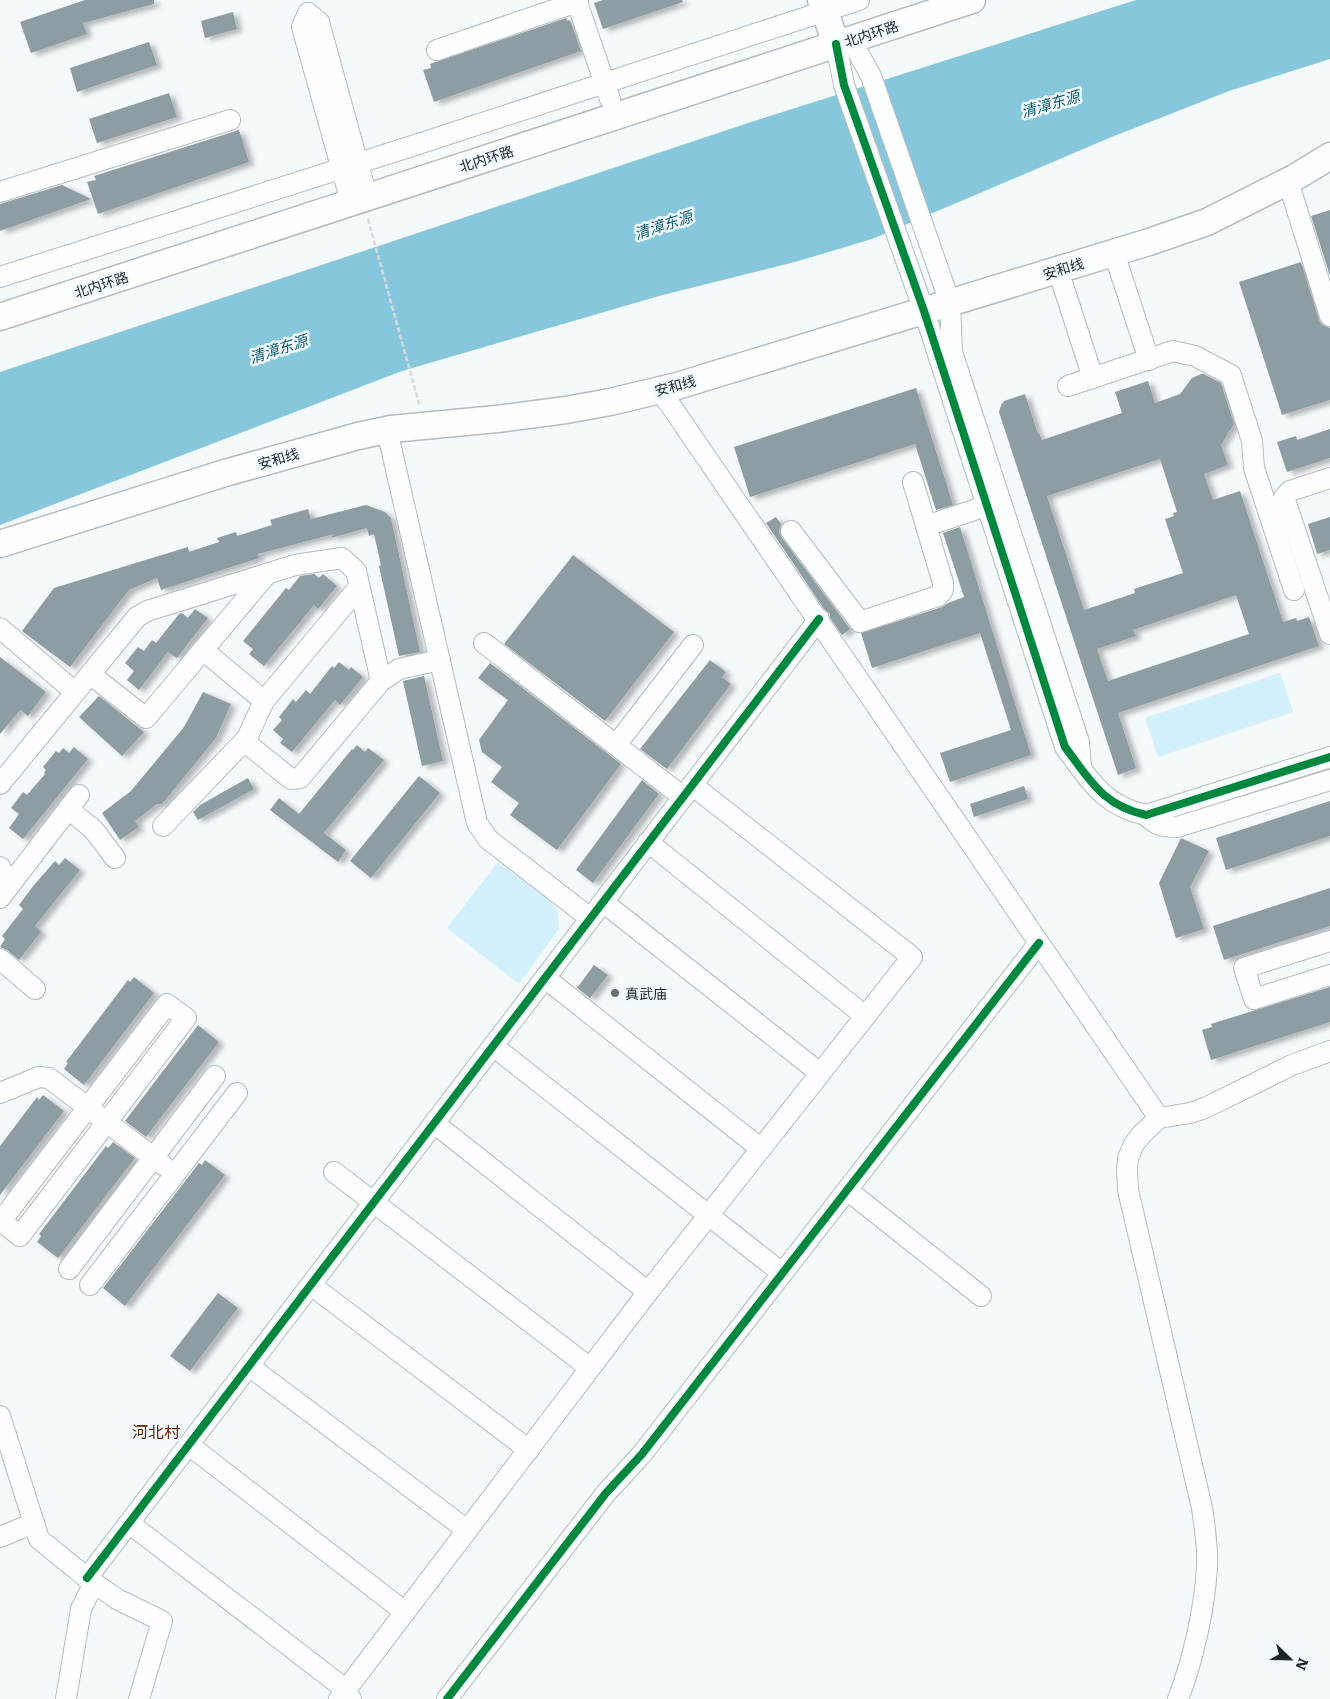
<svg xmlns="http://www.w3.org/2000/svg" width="1330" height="1699" font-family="Literata,'Noto Sans SC',serif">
<defs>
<filter id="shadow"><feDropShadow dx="5.5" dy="3" stdDeviation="2.5" flood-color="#0004"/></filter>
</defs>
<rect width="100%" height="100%" fill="#f4f9fb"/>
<!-- green -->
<g fill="#d2f1fc">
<polygon points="1280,673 1293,712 1158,757 1145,718"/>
<polygon points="498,862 549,899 558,912 559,929 519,984 447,928"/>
</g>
<!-- water -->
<polygon fill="#87c7db" points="1136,0 1330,0 1330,59 1229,91 1109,138 872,239 795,262 659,296 402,371 0,525 0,372 748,123"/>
<!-- building -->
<g fill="#8d9da2" fill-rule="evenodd" filter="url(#shadow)">
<polygon points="85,0 154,0 154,4 83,23 87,34 31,53 20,22"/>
<polygon points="603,0 682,0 683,2 603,29 594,3"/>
<polygon points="233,12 237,29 205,38 201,21"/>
<polygon points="566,18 567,21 570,20 581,51 434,102 423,70 431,68 430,64"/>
<polygon points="149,42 157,65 77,92 70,68"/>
<polygon points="169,93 177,117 97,143 89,119"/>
<polygon points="239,130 249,162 98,214 87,182 96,180 94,176"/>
<polygon points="62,185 91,199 0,231 0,204"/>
<polygon points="1330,210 1330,276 1311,216"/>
<polygon points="1301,262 1319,320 1322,325 1330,328 1330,400 1282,415 1239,282"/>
<path d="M1201 374H1204L1221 383 1234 424 1221 445 1228 465 1204 474 1213 500 1240 491 1283 622 1296 618 1297 621 1309 617 1319 646 1118 713 1136 768 1118 775 999 412 1001 405 1004 401 1025 394 1038 434 1039 433 1042 440 1122 413 1115 392 1148 381 1155 403 1180 394 1192 378ZM1160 459 1177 512 1173 513 1174 516 1165 519 1183 573 1134 589 1135 593 1084 610 1047 496ZM1236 595 1249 634 1108 681 1097 649 1136 636 1133 630Z"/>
<polygon points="916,388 953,505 936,510 915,444 750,497 734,447"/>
<polygon points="1330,429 1330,458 1287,472 1277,442 1296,436 1297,440"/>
<polygon points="366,505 385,512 391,518 420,652 399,656 379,566 381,565 374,534 369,536 367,528 331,538 334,534 258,554 259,558 161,590 157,578 129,590 70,667 22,631 54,588 188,547 189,552 219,542 217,538 236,532 237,536 272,525 270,520 308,509 311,519"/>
<polygon points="776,517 781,524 779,532 782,538 850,629 842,635 830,618 830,614 824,609 766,523"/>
<polygon points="1330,517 1330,550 1317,554 1308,524"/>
<polygon points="960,527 1031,755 950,782 940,753 1011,730 980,633 872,668 861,633 942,607 948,603 964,597 943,533"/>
<polygon points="573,555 674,632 605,721 504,644"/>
<polygon points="314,574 319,578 323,574 337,586 318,609 314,605 264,666 249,654 253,649 243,641 286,588 289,590 300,576"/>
<polygon points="195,609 208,618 177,658 168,652 139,690 127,680 134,671 125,663 138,647 144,651 152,640 156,643 179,614 182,613 188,618"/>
<polygon points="0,657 46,692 28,716 20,710 0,734"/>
<polygon points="710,660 726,672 722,677 731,684 667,769 640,749"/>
<polygon points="339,662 349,670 351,667 363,677 340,705 335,700 292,752 280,743 283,739 273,730 282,720 279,717 293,699 296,702 306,690 310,694 332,666 334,668"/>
<polygon points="490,663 621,764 557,850 510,815 519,803 491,782 502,767 482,752 479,740 508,700 478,678"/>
<polygon points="424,676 443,761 422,766 403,681"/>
<polygon points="203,692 231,704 216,738 162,804 157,804 135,821 139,827 120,840 102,813 131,791 184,727"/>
<polygon points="99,696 144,732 122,756 79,717"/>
<polygon points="357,745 365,752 368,748 384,760 324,833 346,850 338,862 270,810 279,798 299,814 352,749 353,750"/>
<polygon points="74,747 88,759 23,839 9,828 19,814 11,808 23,792 27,795 45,774 44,773 46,770 43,767 56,751 59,753 63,748 69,753"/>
<polygon points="419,776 440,793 371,878 350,861"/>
<polygon points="248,778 254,789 198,820 193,812 200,805"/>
<polygon points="642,780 659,794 593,883 576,870"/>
<polygon points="1024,786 1028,799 974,817 970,804"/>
<polygon points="1330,801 1330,836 1226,870 1216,838"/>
<polygon points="1181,838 1209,851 1190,887 1204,929 1176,938 1159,883"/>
<polygon points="65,858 80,870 35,926 41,932 19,960 7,950 0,947 5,939 2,936 23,909 19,905 34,885 55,861 59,865"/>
<polygon points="1330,888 1330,926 1224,960 1213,926"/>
<polygon points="594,965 608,975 590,998 577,988"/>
<polygon points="134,977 154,993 84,1085 64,1069 68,1063 66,1062 128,980 130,982"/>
<polygon points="1330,987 1330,1022 1211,1060 1202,1030 1212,1027 1211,1024"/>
<polygon points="198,1025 219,1042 146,1137 125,1121"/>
<polygon points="43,1095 64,1111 0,1195 0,1146 37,1097 39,1100"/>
<polygon points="113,1142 135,1158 58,1258 37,1242 41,1236 39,1234 106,1146 108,1148"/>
<polygon points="205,1160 225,1175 125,1306 103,1288 199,1163 202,1165"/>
<polygon points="218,1293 238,1308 190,1371 170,1356"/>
</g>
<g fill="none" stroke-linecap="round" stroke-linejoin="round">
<defs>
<g id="minor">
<polyline points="577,2 610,99"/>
<polyline points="308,13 302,27 351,202"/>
<polyline points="308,13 319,22 367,197"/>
<polyline points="851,40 871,76 950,303 952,352 1079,742 1081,768"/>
<path d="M836 44 844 85 924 311 1065 747C1090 780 1102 805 1146 815L1330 757"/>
<polyline points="437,50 577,2 578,0"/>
<polyline points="1288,181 1330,316"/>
<polyline points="0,192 230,120"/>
<polyline points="1114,253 1149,360"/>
<polyline points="1058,270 1093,378"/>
<polyline points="0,277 406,148 859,0"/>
<polyline points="1068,386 1173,351 1195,356 1231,375 1252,441 1254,468 1294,590"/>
<polyline points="660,390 1159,1118"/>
<polyline points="387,430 477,823 488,839 590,918"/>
<polyline points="1330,478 1290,491 1284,497 1330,634"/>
<polyline points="926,526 986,506"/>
<polyline points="791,531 860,622 938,596 943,590 943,583 913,482"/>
<polyline points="0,628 75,692"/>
<polyline points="484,643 683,797"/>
<polyline points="203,650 267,574"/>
<polyline points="90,674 146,718 203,650 264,701 359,587"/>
<polyline points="264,701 247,738 250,746 291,779 300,778 381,681 399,669 440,660"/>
<polyline points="616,745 693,645"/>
<polyline points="0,784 137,617 147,611 295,565 342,558 356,571 381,681"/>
<polyline points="68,809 93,829 115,858"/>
<path d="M1146 815C1156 826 1163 827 1177 827L1330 780"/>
<polyline points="163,826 247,738"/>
<polyline points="648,842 865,1016"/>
<polyline points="0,867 9,886"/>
<polyline points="0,898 79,795"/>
<polyline points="603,902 820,1073"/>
<polyline points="1330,941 1244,968 1254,999 1330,975"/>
<polyline points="0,959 35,989"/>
<polyline points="545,978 760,1148"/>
<polygon points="167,1004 186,1018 20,1236 1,1221"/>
<polyline points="493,1046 782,1273"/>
<polyline points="0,1093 39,1077 49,1078 163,1165"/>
<polyline points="434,1123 648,1292"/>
<polyline points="334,1172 590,1368"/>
<polyline points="847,1190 981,1296"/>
<polyline points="69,1269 215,1076"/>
<polyline points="90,1285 237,1093"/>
<polyline points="311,1285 529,1450"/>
<polyline points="249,1366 467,1530"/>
<polyline points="0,1416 39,1539 87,1578 117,1599 162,1621 139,1699"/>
<polyline points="189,1445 405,1612"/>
<polyline points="129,1523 340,1685 351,1699"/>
<polyline points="0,1537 34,1523"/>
<polyline points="87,1578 819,619"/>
<polyline points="66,1699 81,1609 94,1583"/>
<polyline points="339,1699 648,1292 912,957 692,785"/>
<polyline points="447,1699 606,1493 642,1454 1039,943"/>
<path d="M1178 1699C1193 1661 1205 1607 1207 1566 1208 1547 1205 1528 1202 1508L1128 1190 1127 1170 1128 1158 1134 1144 1142 1134 1159 1118 1190 1113 1205 1108 1292 1065 1330 1051"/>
</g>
<g id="major">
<polyline points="821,0 836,44"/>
<polyline points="0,317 972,0"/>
<polyline points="0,544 225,473 358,436 391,429 497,419 566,410 610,402 677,386 1149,242 1207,222 1294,178 1330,156"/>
</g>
</defs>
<!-- minor casing -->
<use href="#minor" stroke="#b5bbbe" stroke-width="22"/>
<!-- major casing -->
<use href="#major" stroke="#b5bbbe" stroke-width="29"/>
<!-- path -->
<polyline stroke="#d8dada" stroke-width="2.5" stroke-dasharray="5 2.5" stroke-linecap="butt" points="368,219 420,407"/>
<!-- minor -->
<use href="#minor" stroke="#fdfefe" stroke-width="20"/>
<!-- major -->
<use href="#major" stroke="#fdfefe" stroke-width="26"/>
<defs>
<g id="cycleway">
<path d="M836 44 844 85 924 311 1065 747C1090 780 1102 805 1146 815L1330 757"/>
<polyline points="87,1578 819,619"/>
<polyline points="447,1699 606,1493 642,1454 1039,943"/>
</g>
</defs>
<!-- cycleway casing -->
<use href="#cycleway" stroke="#f1fafe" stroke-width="11"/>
<!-- cycleway -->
<use href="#cycleway" stroke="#00873e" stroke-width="8"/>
</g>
<!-- markers -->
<circle fill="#697073" stroke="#f1fafe" stroke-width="2" cx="615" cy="993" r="5"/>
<g text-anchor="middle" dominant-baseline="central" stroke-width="5" stroke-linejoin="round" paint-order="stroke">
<!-- street labels -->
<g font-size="14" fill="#1e272a" stroke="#f1fafe">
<text transform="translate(871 33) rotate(-18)">北内环路</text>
<text transform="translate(486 158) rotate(-18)">北内环路</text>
<text transform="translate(1063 268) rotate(-17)">安和线</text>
<text transform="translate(101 284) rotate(-18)">北内环路</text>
<text transform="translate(675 385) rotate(-15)">安和线</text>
<text transform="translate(278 458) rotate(-16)">安和线</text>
</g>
<!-- poi labels -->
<g font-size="14" fill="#1e272a" stroke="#f1fafe" text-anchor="start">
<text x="625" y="993">真武庙</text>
</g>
<!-- water labels -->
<g font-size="15" font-style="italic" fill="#0f5a6e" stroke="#f1fafe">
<text transform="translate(1050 103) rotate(-16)">清漳东源</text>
<text transform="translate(663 224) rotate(-18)">清漳东源</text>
<text transform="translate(278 348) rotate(-18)">清漳东源</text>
</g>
<!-- quarter labels -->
<g font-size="16" fill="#642407" stroke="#f1fafe">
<text x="156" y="1431">河北村</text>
</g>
</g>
<!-- north arrow -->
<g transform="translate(1290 1659) rotate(113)" stroke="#f1fafe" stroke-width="4" paint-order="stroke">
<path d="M0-4L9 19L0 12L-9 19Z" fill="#1e272a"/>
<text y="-8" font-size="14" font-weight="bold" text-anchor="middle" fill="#1e272a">N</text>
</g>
</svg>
